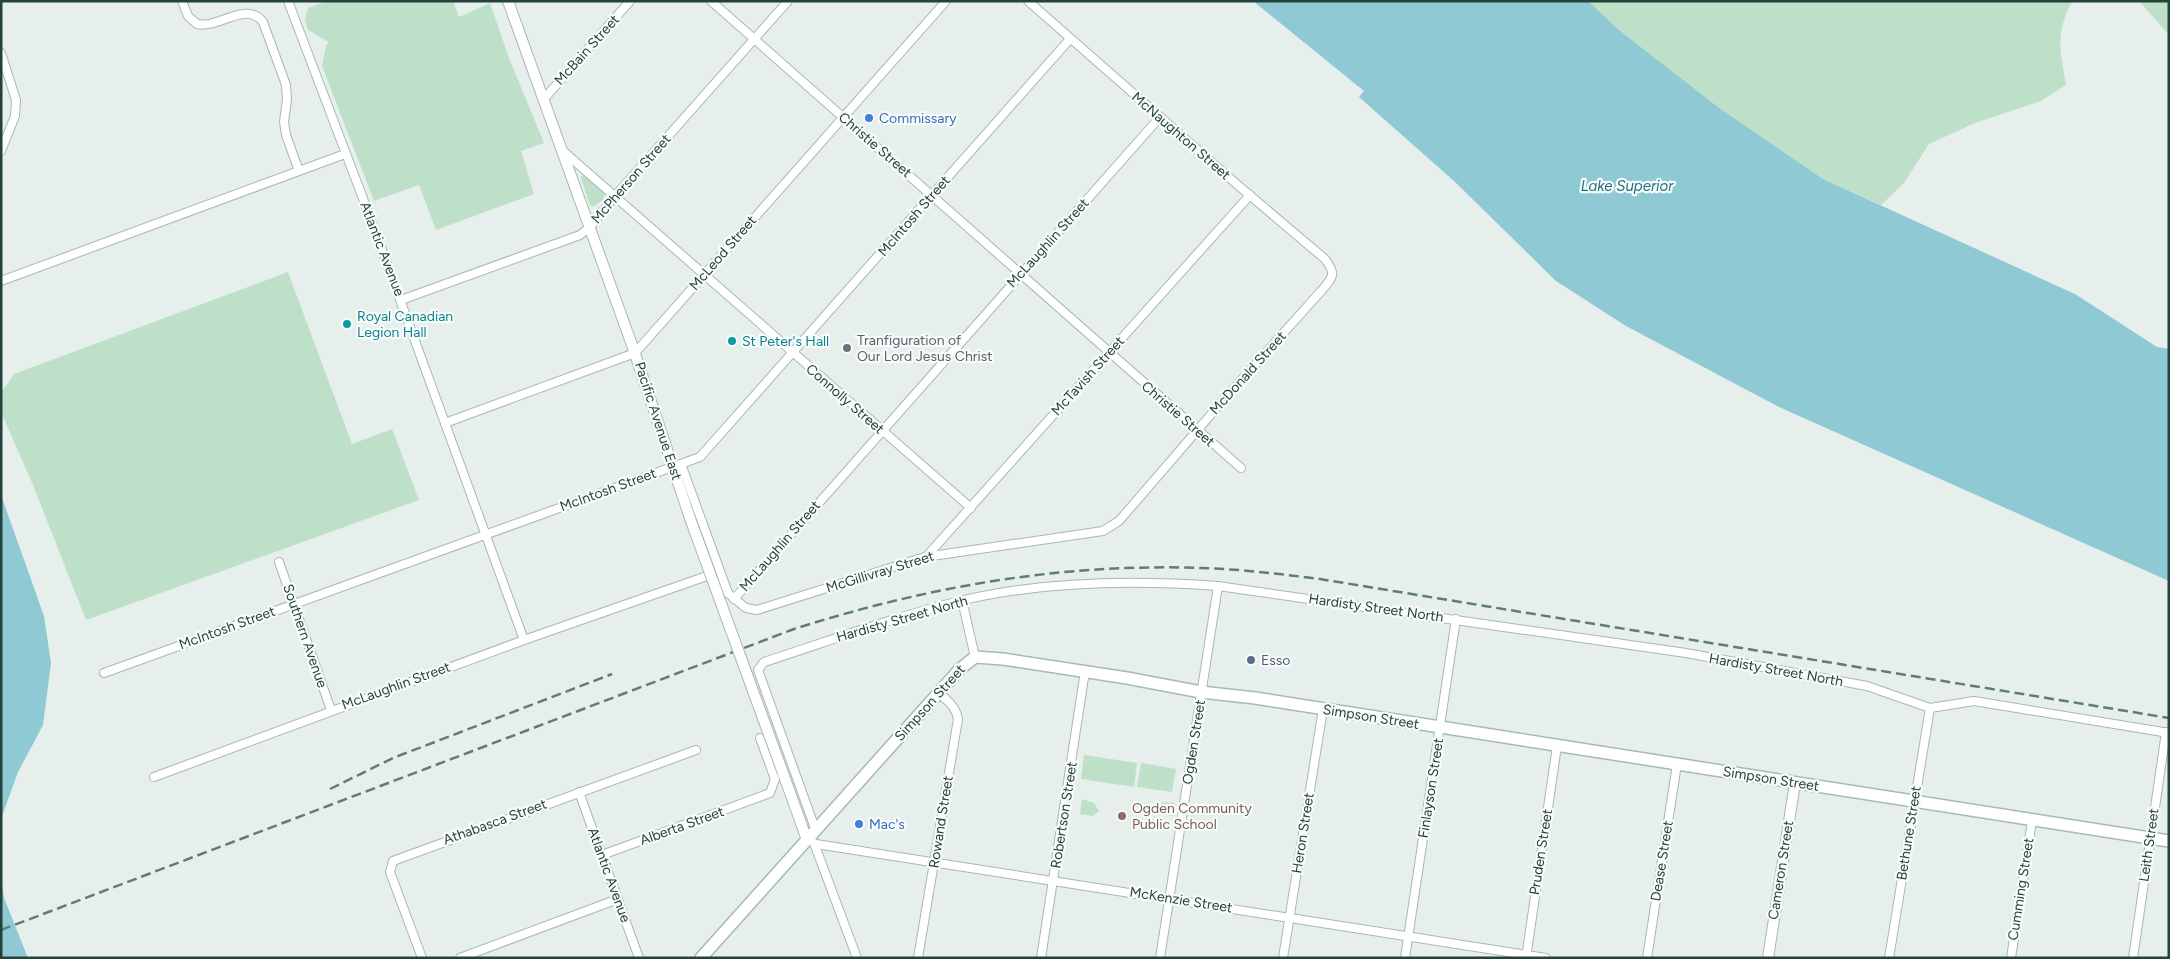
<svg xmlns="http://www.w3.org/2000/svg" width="2170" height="959" font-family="Figtree,sans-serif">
<rect width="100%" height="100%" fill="#e6efeb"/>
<!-- green -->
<g fill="#bfe0c8">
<polygon points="327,1 453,1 459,17 490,3 509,58 544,143 521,151 534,194 436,230 419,185 374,201 322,66 326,46 329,42 308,30 305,20 308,8"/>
<path d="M1588 1H2072C2055 35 2060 50 2066 85L2041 101 1975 123 1929 144 1904 183 1881 205 1823 179 1718 107 1619 30Z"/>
<polygon points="2139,1 2169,1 2169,35"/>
<path d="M582 175C592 181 607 186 604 199L593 207 590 205 581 178Z"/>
<polygon points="288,272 352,444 392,429 419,500 86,620 33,485 1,412 1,393 14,374"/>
<polygon points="1084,755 1137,763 1134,787 1081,779"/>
<polygon points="1141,763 1176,769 1172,792 1137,787"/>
<polygon points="1082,799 1094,803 1099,811 1093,816 1080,814"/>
<polygon points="1165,802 1175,803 1173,816 1155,813 1157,804"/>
</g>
<!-- water -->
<g fill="#8ec9d4">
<polygon points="1253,1 1588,1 1619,30 1718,107 1823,179 2075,294 2157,347 2169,349 2169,581 1779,407 1626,326 1556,281 1454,181 1359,97 1364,91"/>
<polygon points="1,495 44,616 51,663 43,725 18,772 1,819"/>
<polygon points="1,876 4,898 28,958 1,958"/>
</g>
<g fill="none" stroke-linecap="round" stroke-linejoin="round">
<defs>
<g id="minor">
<path d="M182 1 188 16 197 24C219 29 246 0 263 22L286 85 287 99 284 122 286 135 299 171"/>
<polyline points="288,1 367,209 524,640"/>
<polyline points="711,1 1241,468"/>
<polyline points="1,53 16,100 15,116 1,151"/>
<polyline points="543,100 630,1"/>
<polyline points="563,151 971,508"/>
<polyline points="1,281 345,154"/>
<polyline points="401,300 580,235 590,227 616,195 788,1"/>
<polyline points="445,423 635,353 946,1"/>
<polyline points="681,464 728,593"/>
<polyline points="926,557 1250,195"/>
<polyline points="279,562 331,710"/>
<polyline points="734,599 1160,117"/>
<polyline points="962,600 975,657"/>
<polyline points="104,673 700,457 1070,39"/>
<path d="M154 777 524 640 707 576 746 608 757 610 925 557 1103 531 1119 521 1220 404 1322 290C1334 276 1336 274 1325 259L1240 187 1028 1"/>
<polyline points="579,792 639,958"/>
<path d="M816 831 758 670 764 662C829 641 894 617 960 601 1042 581 1134 580 1218 586L1686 653 1867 686 1930 708 1974 701 2169 733"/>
<polyline points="814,843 857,958"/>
<polyline points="816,844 1546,958"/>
<polyline points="602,855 770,793 775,779 760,738"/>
<polyline points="422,958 390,872 393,861 696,750"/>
<polyline points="460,958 618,899"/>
<path d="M918 958 958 719C956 707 948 701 939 693"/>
<polyline points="1041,958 1085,671"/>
<polyline points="1160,958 1218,586"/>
<polyline points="1283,958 1323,709"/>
<polyline points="1405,958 1456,619"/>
<polyline points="1526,958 1557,746"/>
<polyline points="1647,958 1677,764"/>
<polyline points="1889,958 1930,708"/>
<polyline points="2011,958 2032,821"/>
<polyline points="2133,958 2166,732"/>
</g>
<g id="tertiary">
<polyline points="508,1 632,345 691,521"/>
<polyline points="783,773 807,840"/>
<polyline points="1768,958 1795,783"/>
</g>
<polyline id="secondary" points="701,958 960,669 975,657 1003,659 1127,678 1201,692 1255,698 2169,841"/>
</defs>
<!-- minor casing -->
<use href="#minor" stroke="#a8b8b2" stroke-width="10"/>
<!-- tertiary casing -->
<use href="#tertiary" stroke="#a8b8b2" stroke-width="12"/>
<!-- secondary casing -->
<use href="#secondary" stroke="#a4bbb3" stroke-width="14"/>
<!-- minor -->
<use href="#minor" stroke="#fff" stroke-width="8"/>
<!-- tertiary -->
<use href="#tertiary" stroke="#fff" stroke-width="10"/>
<!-- secondary -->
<use href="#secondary" stroke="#fff" stroke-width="11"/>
<!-- rail -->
<g stroke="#5f7d75" stroke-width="2.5" stroke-dasharray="10 5" stroke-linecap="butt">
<polyline points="330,789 393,758 612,674"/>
<path d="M1 930 794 629C926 587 1061 563 1200 568 1240 569 1280 574 1320 579L2169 718"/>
</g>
<defs>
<polyline id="tertiary-bridge" points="691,521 783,773"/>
</defs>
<!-- tertiary-bridge casing -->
<use href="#tertiary-bridge" stroke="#a8b8b2" stroke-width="12" stroke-linecap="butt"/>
<!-- tertiary-bridge -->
<use href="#tertiary-bridge" stroke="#fff" stroke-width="10"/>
</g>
<!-- markers -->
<g fill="#3f7fe0" stroke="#f7fbf9" stroke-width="2">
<circle cx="869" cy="118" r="5"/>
<circle cx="859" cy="824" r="5"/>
</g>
<g fill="#0f9aa8" stroke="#f7fbf9" stroke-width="2">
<circle cx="347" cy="324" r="5"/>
<circle cx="732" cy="341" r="5"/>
</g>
<circle fill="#6b7280" stroke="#f7fbf9" stroke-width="2" cx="847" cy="348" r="5"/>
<circle fill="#5c6f8a" stroke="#f7fbf9" stroke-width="2" cx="1251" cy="660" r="5"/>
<circle fill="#8d6e63" stroke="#f7fbf9" stroke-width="2" cx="1122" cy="816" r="5"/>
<g text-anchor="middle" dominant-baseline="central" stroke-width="4.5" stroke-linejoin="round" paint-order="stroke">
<!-- street labels -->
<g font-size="14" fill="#24423a" stroke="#f7fbf9">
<text transform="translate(587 50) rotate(-48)">McBain Street</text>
<text transform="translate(1181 136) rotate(41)">McNaughton Street</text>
<text transform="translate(875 145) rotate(41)">Christie Street</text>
<text transform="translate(631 179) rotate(-49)">McPherson Street</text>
<text transform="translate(914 216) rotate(-49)">McIntosh Street</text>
<text transform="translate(1048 243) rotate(-48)">McLaughlin Street</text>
<text transform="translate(382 249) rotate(69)">Atlantic Avenue</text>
<text transform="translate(723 253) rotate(-49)">McLeod Street</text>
<text transform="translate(1248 373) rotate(-48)">McDonald Street</text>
<text transform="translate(1088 376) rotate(-48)">McTavish Street</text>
<text transform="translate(845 399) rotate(41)">Connolly Street</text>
<text transform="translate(1178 414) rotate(41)">Christie Street</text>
<text transform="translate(658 421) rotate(72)">Pacific Avenue East</text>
<text transform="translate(608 490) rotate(-20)">McIntosh Street</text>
<text transform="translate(780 546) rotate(-49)">McLaughlin Street</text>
<text transform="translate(880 572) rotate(-17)">McGillivray Street</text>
<text transform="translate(1376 608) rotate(8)">Hardisty Street North</text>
<text transform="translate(902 619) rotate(-16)">Hardisty Street North</text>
<text transform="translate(227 628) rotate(-20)">McIntosh Street</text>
<text transform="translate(305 636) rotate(71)">Southern Avenue</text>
<text transform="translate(1776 670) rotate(10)">Hardisty Street North</text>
<text transform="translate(396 686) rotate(-20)">McLaughlin Street</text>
<text transform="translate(930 703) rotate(-48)">Simpson Street</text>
<text transform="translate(1371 717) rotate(9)">Simpson Street</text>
<text transform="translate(1194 742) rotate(-81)">Ogden Street</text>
<text transform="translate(1771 779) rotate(9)">Simpson Street</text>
<text transform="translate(1431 788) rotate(-81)">Finlayson Street</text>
<text transform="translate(1064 815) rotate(-81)">Robertson Street</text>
<text transform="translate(495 822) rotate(-20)">Athabasca Street</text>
<text transform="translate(941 822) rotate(-81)">Rowand Street</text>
<text transform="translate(682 826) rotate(-20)">Alberta Street</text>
<text transform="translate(1303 833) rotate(-81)">Heron Street</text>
<text transform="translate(1909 833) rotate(-81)">Bethune Street</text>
<text transform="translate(2149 845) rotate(-82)">Leith Street</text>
<text transform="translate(1541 852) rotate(-81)">Pruden Street</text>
<text transform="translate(1662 861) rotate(-81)">Dease Street</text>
<text transform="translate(1781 870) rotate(-81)">Cameron Street</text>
<text transform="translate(609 875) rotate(70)">Atlantic Avenue</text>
<text transform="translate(2021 889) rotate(-81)">Cumming Street</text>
<text transform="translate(1181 900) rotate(9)">McKenzie Street</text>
</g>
<!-- shop labels -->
<g font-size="14" fill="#366cbe" stroke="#f7fbf9" text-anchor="start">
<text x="879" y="118">Commissary</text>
<text x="869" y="824">Mac's</text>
</g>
<!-- culture labels -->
<g font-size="14" fill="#0d838f" stroke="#f7fbf9" text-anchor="start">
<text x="357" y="316">Royal Canadian<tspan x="357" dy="16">Legion Hall</tspan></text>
<text x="742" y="341">St Peter's Hall</text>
</g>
<!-- worship labels -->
<g font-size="14" fill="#5b616d" stroke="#f7fbf9" text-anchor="start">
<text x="857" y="340">Tranfiguration of<tspan x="857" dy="16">Our Lord Jesus Christ</tspan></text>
</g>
<!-- service labels -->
<g font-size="14" fill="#4e5e75" stroke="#f7fbf9" text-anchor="start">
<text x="1261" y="660">Esso</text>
</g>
<!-- education labels -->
<g font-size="14" fill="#785e54" stroke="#f7fbf9" text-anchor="start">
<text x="1132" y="808">Ogden Community<tspan x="1132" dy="16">Public School</tspan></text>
</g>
<!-- water labels -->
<g font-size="15" font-style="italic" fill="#1c6f80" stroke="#f7fbf9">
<text x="1627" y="186">Lake Superior</text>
</g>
</g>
<!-- border -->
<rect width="2170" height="959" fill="none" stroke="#24423a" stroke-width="5"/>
</svg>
